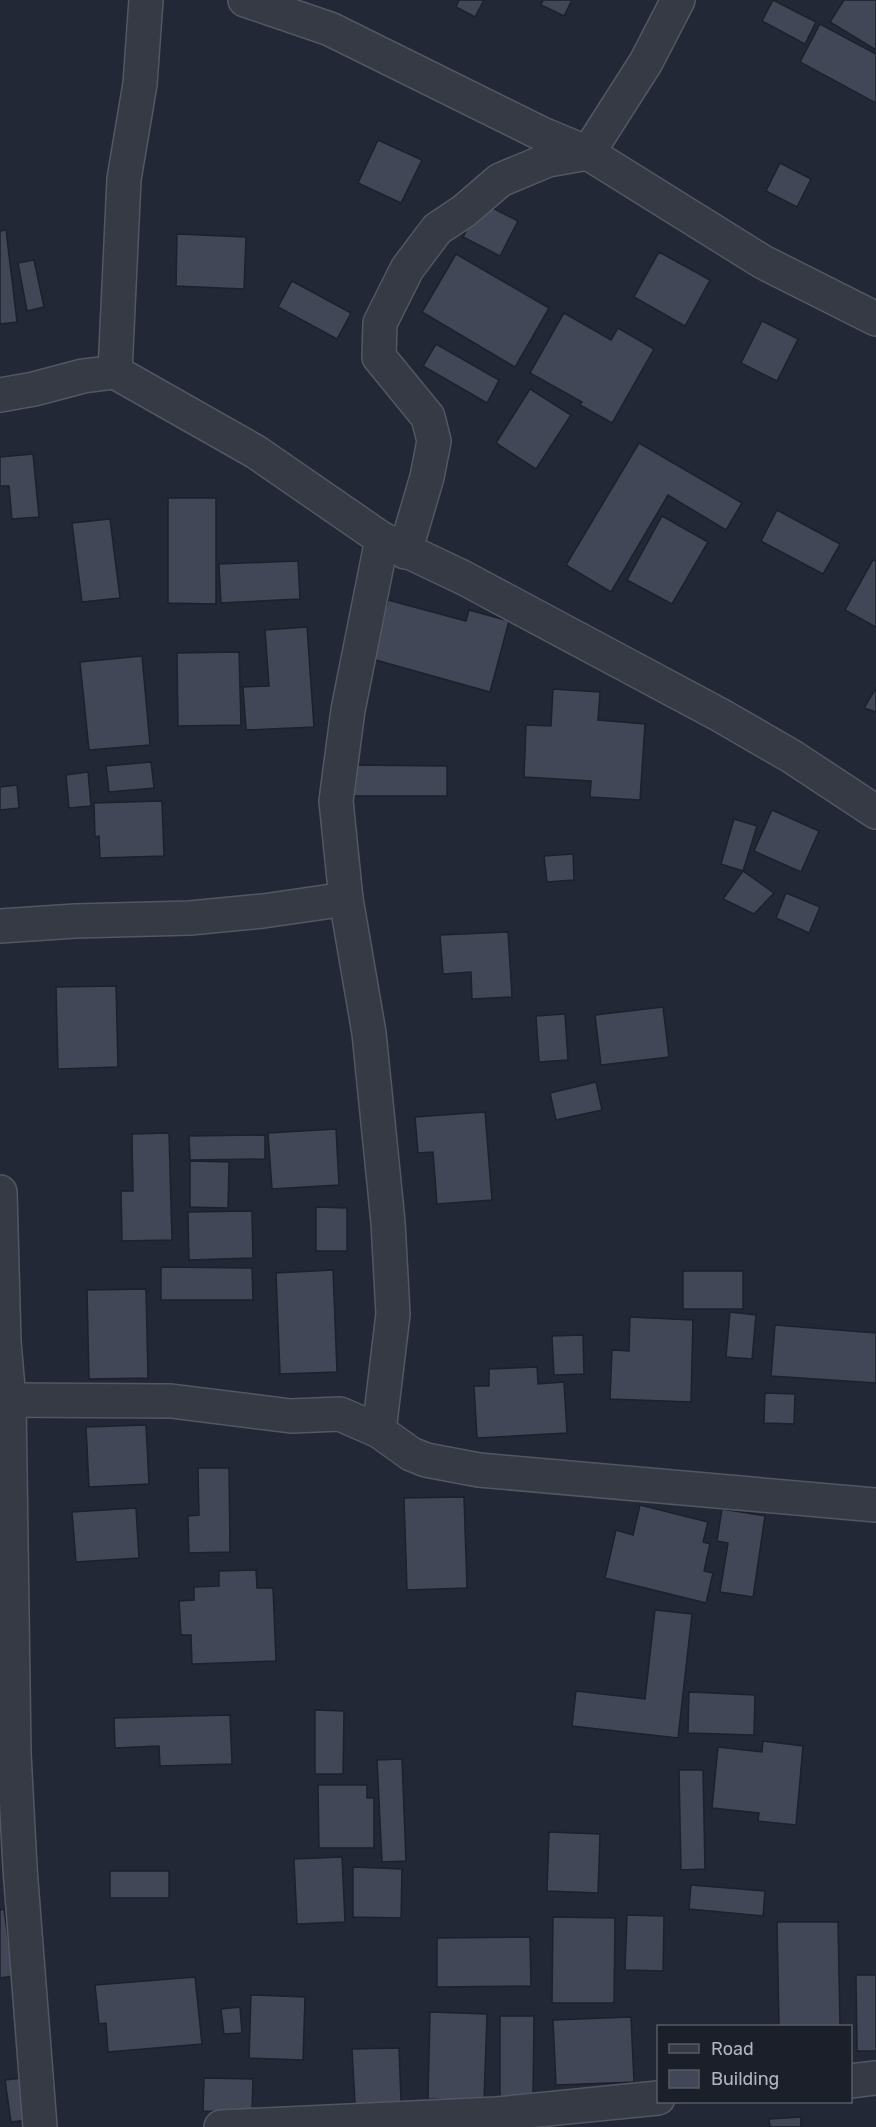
<svg xmlns="http://www.w3.org/2000/svg" width="876" height="2127" font-family="Rubik,sans-serif">
<rect width="100%" height="100%" fill="#222835"/>
<!-- building -->
<g fill="#414756" stroke="#1d212c" stroke-width="1.5">
<polygon points="459,0 484,0 475,17 456,7"/>
<polygon points="543,0 572,0 564,16 541,5"/>
<polygon points="773,0 816,22 805,44 762,21"/>
<polygon points="844,0 876,0 876,50 830,22"/>
<polygon points="820,24 876,54 876,103 800,62"/>
<polygon points="378,140 422,160 401,203 358,183"/>
<polygon points="780,163 811,179 797,207 766,191"/>
<polygon points="481,202 518,221 500,256 463,237"/>
<polygon points="6,230 17,322 0,324 0,231"/>
<polygon points="177,234 246,237 244,289 176,286"/>
<polygon points="659,252 710,280 685,326 634,297"/>
<polygon points="456,254 549,308 515,367 422,312"/>
<polygon points="34,260 44,307 27,311 18,263"/>
<polygon points="292,281 351,313 337,339 278,307"/>
<polygon points="564,313 611,340 618,328 654,349 612,423 580,405 582,402 530,373"/>
<polygon points="762,321 798,339 777,381 741,363"/>
<polygon points="436,344 499,380 487,403 423,366"/>
<polygon points="530,389 571,415 536,469 496,443"/>
<polygon points="639,443 742,503 726,530 668,495 611,592 566,565"/>
<polygon points="33,454 39,517 12,519 9,486 0,486 0,457"/>
<polygon points="168,498 216,498 216,604 168,603"/>
<polygon points="777,510 840,544 823,574 761,541"/>
<polygon points="662,516 708,542 672,604 627,580"/>
<polygon points="110,519 120,598 82,602 72,523"/>
<polygon points="873,560 876,561 876,627 845,610"/>
<polygon points="298,561 300,599 221,603 219,564"/>
<polygon points="388,600 466,621 469,610 509,621 490,692 372,659"/>
<polygon points="307,627 314,727 246,730 243,687 269,686 265,630"/>
<polygon points="239,652 241,725 178,726 177,653"/>
<polygon points="142,656 150,745 89,750 80,662"/>
<polygon points="876,688 876,712 864,708"/>
<polygon points="553,689 600,692 598,720 645,724 640,800 590,797 591,781 524,777 526,725 551,726"/>
<polygon points="151,762 154,788 109,792 106,766"/>
<polygon points="354,765 447,766 447,796 354,796"/>
<polygon points="88,772 91,806 69,808 66,775"/>
<polygon points="17,785 19,808 0,810 0,787"/>
<polygon points="162,801 164,856 100,858 99,836 95,837 94,803"/>
<polygon points="772,810 819,831 801,872 754,851"/>
<polygon points="734,819 757,826 743,871 721,864"/>
<polygon points="573,854 574,880 547,882 544,856"/>
<polygon points="743,871 774,893 754,914 723,899"/>
<polygon points="786,893 820,907 809,933 776,918"/>
<polygon points="508,932 512,997 472,999 471,972 443,974 440,935"/>
<polygon points="116,986 118,1067 58,1069 56,987"/>
<polygon points="663,1007 669,1057 601,1065 595,1015"/>
<polygon points="565,1014 568,1060 539,1062 536,1016"/>
<polygon points="596,1082 602,1110 556,1120 550,1093"/>
<polygon points="485,1112 492,1200 437,1204 433,1152 418,1153 415,1117"/>
<polygon points="336,1129 339,1185 272,1189 268,1133"/>
<polygon points="169,1133 172,1240 122,1241 121,1191 133,1191 132,1134"/>
<polygon points="265,1135 265,1159 190,1160 189,1136"/>
<polygon points="190,1161 229,1162 228,1208 190,1207"/>
<polygon points="316,1207 347,1208 347,1251 316,1251"/>
<polygon points="252,1211 253,1258 189,1260 188,1212"/>
<polygon points="161,1267 252,1268 253,1300 161,1300"/>
<polygon points="333,1270 337,1372 280,1374 276,1273"/>
<rect x="683" y="1271" width="60" height="38"/>
<polygon points="146,1289 148,1378 89,1379 87,1290"/>
<polygon points="730,1312 756,1315 752,1359 726,1357"/>
<polygon points="630,1317 693,1320 691,1402 610,1399 612,1350 629,1351"/>
<polygon points="775,1325 876,1333 876,1383 771,1376"/>
<polygon points="583,1335 584,1374 554,1375 552,1336"/>
<polygon points="537,1367 538,1384 564,1382 567,1433 477,1438 474,1386 489,1386 489,1369"/>
<polygon points="765,1393 795,1394 794,1424 764,1423"/>
<polygon points="146,1425 149,1484 89,1487 86,1427"/>
<polygon points="198,1468 229,1468 230,1552 189,1553 188,1516 199,1515"/>
<polygon points="464,1497 467,1588 407,1590 404,1498"/>
<polygon points="640,1505 708,1522 703,1542 710,1544 704,1571 713,1573 706,1603 605,1578 616,1530 633,1535"/>
<polygon points="136,1508 139,1558 76,1562 72,1512"/>
<polygon points="722,1509 765,1516 753,1597 720,1592 728,1543 717,1541"/>
<polygon points="256,1570 257,1588 273,1588 276,1661 192,1664 191,1635 181,1635 179,1601 194,1600 194,1587 219,1586 219,1571"/>
<polygon points="655,1610 692,1614 678,1738 572,1726 576,1691 645,1699"/>
<polygon points="689,1692 755,1695 754,1735 688,1733"/>
<polygon points="315,1710 344,1711 343,1774 315,1774"/>
<polygon points="230,1715 232,1764 160,1766 159,1746 115,1748 114,1718"/>
<polygon points="763,1741 803,1746 796,1825 758,1821 759,1813 712,1808 718,1747 762,1752"/>
<polygon points="402,1759 406,1861 382,1862 377,1760"/>
<polygon points="679,1770 703,1770 705,1869 681,1870"/>
<polygon points="318,1785 367,1785 367,1798 374,1798 374,1848 319,1848"/>
<polygon points="549,1832 600,1834 598,1893 547,1891"/>
<polygon points="342,1857 345,1922 297,1924 294,1859"/>
<polygon points="353,1867 402,1869 401,1918 353,1917"/>
<rect x="110" y="1871" width="59" height="27"/>
<polygon points="691,1885 765,1891 763,1916 689,1909"/>
<polygon points="4,1909 13,1976 0,1978 0,1910"/>
<polygon points="627,1915 664,1916 663,1971 625,1970"/>
<polygon points="553,1917 615,1918 614,2003 552,2003"/>
<polygon points="777,1922 838,1922 840,2026 779,2026"/>
<polygon points="530,1937 531,1986 437,1987 437,1938"/>
<polygon points="856,1975 876,1975 876,2051 857,2051"/>
<polygon points="195,1977 202,2044 108,2052 106,2023 99,2024 95,1985"/>
<polygon points="251,1995 305,1997 303,2060 249,2058"/>
<polygon points="240,2007 242,2033 224,2034 221,2009"/>
<polygon points="430,2012 487,2014 484,2101 428,2099"/>
<polygon points="500,2016 534,2016 533,2096 500,2096"/>
<polygon points="631,2017 634,2082 556,2085 553,2020"/>
<polygon points="399,2048 401,2102 355,2104 352,2049"/>
<polygon points="29,2077 35,2119 11,2122 5,2080"/>
<polygon points="204,2078 253,2079 252,2112 203,2111"/>
<polygon points="801,2117 801,2127 770,2127 769,2119"/>
</g>
<g fill="none" stroke-linecap="round" stroke-linejoin="round">
<defs>
<g id="minor">
<polyline points="245,0 330,29 540,133 588,153 763,262 876,319"/>
<polyline points="115,372 124,179 140,84 146,0"/>
<polyline points="0,395 34,389 83,376 115,372 256,452 382,539 464,578 720,715 791,756 876,812"/>
<polyline points="405,552 427,477 434,441 428,417 379,357 380,323 407,269 437,229 464,211 500,180 548,160 588,153 646,62 678,0"/>
<polyline points="0,926 75,921 190,918 263,911 346,899"/>
<polyline points="0,1192 4,1342 9,1400 14,1753 20,1868 40,2127"/>
<polyline points="9,1400 171,1401 291,1416 340,1414 379,1431 411,1454 426,1460 479,1470 876,1505"/>
<polyline points="379,1431 393,1314 388,1222 369,1033 346,899 336,801 348,710 382,539"/>
<polyline points="850,2081 876,2078"/>
<polyline points="221,2127 497,2114 658,2098"/>
</g>
</defs>
<!-- minor casing -->
<use href="#minor" stroke="#535763" stroke-width="36"/>
<!-- minor -->
<use href="#minor" stroke="#353a45" stroke-width="33"/>
</g>
<!-- legend -->
<rect x="657" y="2025" width="195" height="78" fill="#1b1f2a" stroke="#575b67" stroke-width="1.5"/>
<rect x="669" y="2044" width="30" height="9" fill="#353a45" stroke="#575b67" stroke-width="1.5"/>
<text x="711" y="2055" font-size="18" fill="#b0b4c2">Road</text>
<rect x="669" y="2070" width="30" height="18" fill="#414756" stroke="#575b67" stroke-width="1.5"/>
<text x="711" y="2085" font-size="18" fill="#b0b4c2">Building</text>
</svg>
